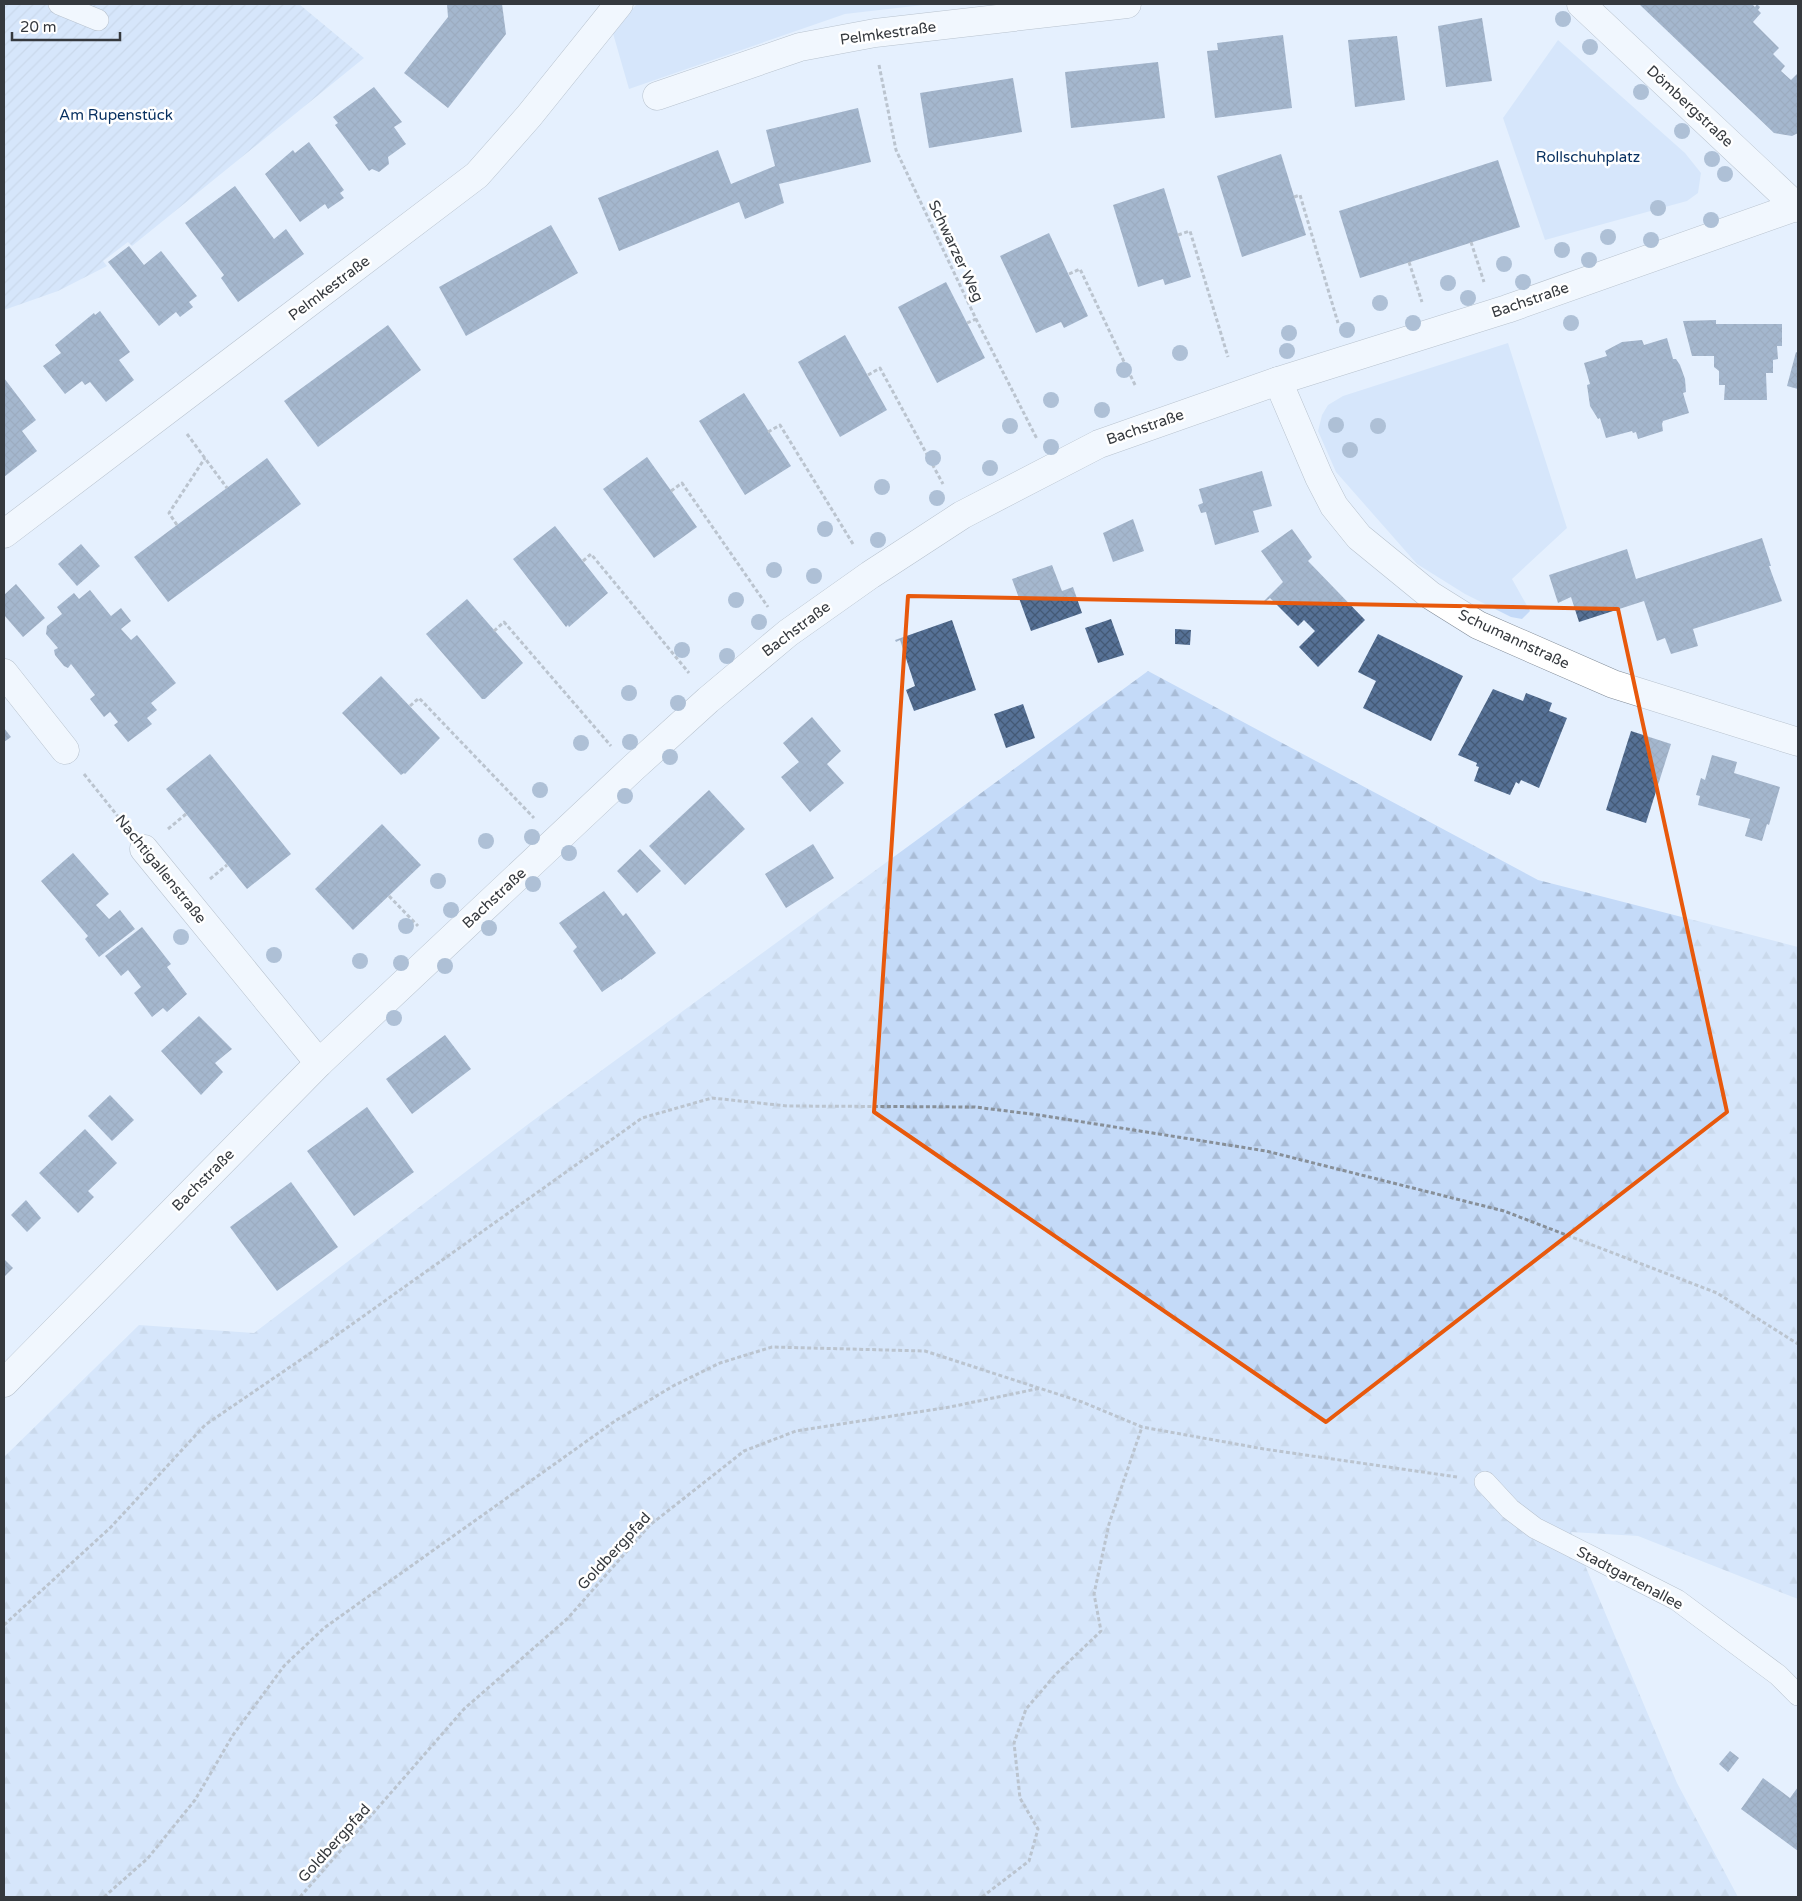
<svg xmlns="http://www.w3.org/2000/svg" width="1802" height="1901" font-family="'Varela Round',sans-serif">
<defs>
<pattern id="forest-firs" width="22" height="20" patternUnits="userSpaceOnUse" patternTransform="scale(1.25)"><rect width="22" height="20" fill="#c4daf8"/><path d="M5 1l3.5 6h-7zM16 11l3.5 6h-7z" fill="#a9bcd6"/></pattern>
<pattern id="garden-furrows" width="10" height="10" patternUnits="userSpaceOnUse" patternTransform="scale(1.25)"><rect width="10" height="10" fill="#c4daf8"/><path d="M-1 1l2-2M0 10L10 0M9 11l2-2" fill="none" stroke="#a9bcd6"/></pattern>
<pattern id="building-cross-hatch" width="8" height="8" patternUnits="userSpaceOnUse" patternTransform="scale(1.25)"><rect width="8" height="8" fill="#567196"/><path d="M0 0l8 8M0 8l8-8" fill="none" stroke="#445975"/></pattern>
</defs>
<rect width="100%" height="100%" fill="#e5f0fe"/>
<!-- green -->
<g fill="#c4daf8">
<polygon points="637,4 932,4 845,14 629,89 612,30"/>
<polygon points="1558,40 1685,153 1701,173 1698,193 1687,201 1545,240 1503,118"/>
<polygon points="1508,343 1567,528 1512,579 1530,611 1522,619 1511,617 1465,594 1417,564 1336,472 1318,431 1322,415 1328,405 1343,396"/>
</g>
<!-- forest -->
<polygon fill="url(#forest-firs)" points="1148,671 1538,880 1798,947 1798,1599 1638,1536 1571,1532 1677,1783 1738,1897 4,1897 4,1457 139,1325 254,1333 531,1122"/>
<!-- garden -->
<polygon fill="url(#garden-furrows)" points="4,4 299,4 364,58 132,246 128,242 103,261 107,266 58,291 4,310"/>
<!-- building -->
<g fill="url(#building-cross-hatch)">
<polygon points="447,4 502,4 506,34 448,108 404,73 448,17"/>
<polygon points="1639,4 1752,4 1755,7 1757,4 1760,7 1758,10 1761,13 1753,22 1779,48 1773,54 1785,66 1781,71 1791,80 1798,73 1798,133 1792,136 1774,133"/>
<polygon points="1482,18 1492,81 1446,87 1438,26"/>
<polygon points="1283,35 1292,108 1215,118 1207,51 1218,50 1217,43"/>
<polygon points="1397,36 1405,100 1355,107 1348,40"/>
<polygon points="1158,62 1165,118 1071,128 1065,72"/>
<polygon points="1013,78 1022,132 929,148 920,93"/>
<polygon points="374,87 402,122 394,127 406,144 388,157 389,164 379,172 372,169 369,171 335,125 338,123 333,117"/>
<polygon points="858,108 871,162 779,184 784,203 745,219 739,202 619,251 598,198 718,150 731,184 775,166 766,130"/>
<polygon points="309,142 344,190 340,193 344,198 328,209 325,204 300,222 265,174 293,150 295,153"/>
<polygon points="1281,154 1306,235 1242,257 1217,176"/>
<polygon points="1498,160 1520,227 1360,278 1339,211"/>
<polygon points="235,186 274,239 286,229 304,254 238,302 221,278 224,275 185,223"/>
<polygon points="1164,188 1191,277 1165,285 1163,279 1138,287 1113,205"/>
<polygon points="551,225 578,273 466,336 439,287"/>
<polygon points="1049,233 1088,316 1064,328 1061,322 1036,333 1000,256"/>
<polygon points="129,246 144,265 161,251 197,296 189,302 193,307 180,317 176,312 159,326 108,262"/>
<polygon points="946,282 985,358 937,383 898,307"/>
<polygon points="100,311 130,352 119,360 134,380 106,402 90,382 85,385 82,381 65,394 43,366 61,353 55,345 94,313 95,315"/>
<polygon points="1716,320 1716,324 1782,324 1782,346 1777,346 1778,359 1773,360 1773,373 1766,373 1767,400 1724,400 1725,385 1719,385 1719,371 1714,367 1714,356 1692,356 1683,321"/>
<polygon points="388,325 421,370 318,447 284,401"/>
<polygon points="845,335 887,410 840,437 798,362"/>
<polygon points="1667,338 1673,359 1676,359 1680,365 1685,379 1686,392 1683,393 1689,413 1663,421 1662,424 1663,431 1638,439 1636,432 1633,433 1632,431 1606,438 1600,418 1598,419 1590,406 1587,385 1590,384 1584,363 1607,356 1605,351 1622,342 1642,340 1644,345"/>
<polygon points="1796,352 1798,353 1798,389 1787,386"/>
<polygon points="4,378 36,420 22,431 37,451 4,477"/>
<polygon points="744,393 791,466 745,495 699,421"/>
<polygon points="647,457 697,527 654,558 603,489"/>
<polygon points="267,458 301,504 168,602 134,557"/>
<polygon points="1262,471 1272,506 1253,511 1259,532 1215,545 1206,512 1201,513 1198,505 1203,503 1199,489"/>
<polygon points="1133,519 1144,551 1113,562 1103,533"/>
<polygon points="555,526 608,593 569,627 568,625 566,627 513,559"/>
<polygon points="1292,529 1312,557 1308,561 1365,620 1318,667 1299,647 1315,631 1304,620 1298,626 1270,598 1265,602 1264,601 1283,582 1261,551"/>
<polygon points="1762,538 1771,566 1769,566 1782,601 1693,629 1698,646 1671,654 1665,638 1657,641 1644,601 1579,622 1571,597 1558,603 1549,575 1627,549 1636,579"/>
<polygon points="81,544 100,566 77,586 58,564"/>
<polygon points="1052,565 1062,591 1073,587 1082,613 1031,631 1012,579"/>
<polygon points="16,584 45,618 23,637 4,615 4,595"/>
<polygon points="90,590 111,616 121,608 131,621 121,629 131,640 137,635 176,683 151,703 157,710 147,718 152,724 128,742 114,725 118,722 110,712 104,717 90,699 95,695 71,664 68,668 64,666 55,655 54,650 58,648 46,634 47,626 62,614 57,607 74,593 79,599"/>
<polygon points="467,599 523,663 485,699 482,699 426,634"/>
<polygon points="1111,619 1124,655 1098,663 1085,628"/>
<polygon points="952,620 976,690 914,711 906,690 915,686 900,640 896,642 895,640"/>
<polygon points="1175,629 1191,630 1190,645 1175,644"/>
<polygon points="1378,634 1463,676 1431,741 1363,708 1376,681 1358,672"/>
<polygon points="381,676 440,738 405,774 404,773 401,775 342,713"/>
<polygon points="1493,689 1523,701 1526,693 1552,703 1549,711 1567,718 1539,788 1521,780 1519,784 1516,782 1510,795 1474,781 1479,767 1476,766 1477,763 1458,755"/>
<polygon points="1023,704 1035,738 1006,748 994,714"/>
<polygon points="812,717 841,751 827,764 844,783 810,812 781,777 799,762 783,743"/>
<polygon points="4,728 11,737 4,742"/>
<polygon points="1631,731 1671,744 1646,823 1606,810"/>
<polygon points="210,754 291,854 247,889 166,789"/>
<polygon points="1712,755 1737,762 1734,773 1780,787 1769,825 1767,824 1762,841 1745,836 1750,819 1698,805 1700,796 1696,795 1701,778 1705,780"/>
<polygon points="709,790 745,829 685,885 649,846"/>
<polygon points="382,824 421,865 353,930 315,889"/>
<polygon points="813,844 834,878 786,908 765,874"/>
<polygon points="640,849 661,871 637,893 617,871"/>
<polygon points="73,853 109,894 96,905 109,919 120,910 135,929 99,957 85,939 88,936 41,881"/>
<polygon points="604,891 623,916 626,913 656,953 621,980 621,979 602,992 573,951 577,947 559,923"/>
<polygon points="142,927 171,964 167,967 187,994 167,1012 163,1008 152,1017 134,993 141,987 128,970 121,976 105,956"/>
<polygon points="199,1016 232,1049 215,1063 223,1072 201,1095 161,1051"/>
<polygon points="445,1035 471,1069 412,1114 386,1079"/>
<polygon points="110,1095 134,1120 112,1141 88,1116"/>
<polygon points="367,1107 414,1172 354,1216 307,1151"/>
<polygon points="85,1129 117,1163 88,1191 94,1197 78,1213 39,1173"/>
<polygon points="291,1182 338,1247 277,1291 230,1227"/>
<polygon points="26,1200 41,1218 27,1232 11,1215"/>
<polygon points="4,1259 13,1268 4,1277"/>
<polygon points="1730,1751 1739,1758 1728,1772 1719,1764"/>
<polygon points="1763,1778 1790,1798 1798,1787 1798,1851 1741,1809"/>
</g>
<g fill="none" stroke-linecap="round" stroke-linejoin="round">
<defs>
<g id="service">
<polyline points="59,4 98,20"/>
<polyline points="1485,1482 1510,1509 1535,1528 1677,1600 1778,1675 1798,1695"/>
</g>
<g id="minor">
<polyline points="1581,4 1798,208"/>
<polyline points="657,96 800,47 875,33 1127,4"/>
<polyline points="1278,381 1319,477 1334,506 1359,537 1430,595 1478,625 1613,684 1798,742"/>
<polyline points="4,534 477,175 529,116 619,4"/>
<polyline points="4,673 65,750"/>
<polyline points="144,849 319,1063"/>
<polyline points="4,1383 319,1063 633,768 708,700 788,633 870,575 962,515 1099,444 1278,381 1507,309 1798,206"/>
</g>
</defs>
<!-- service casing -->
<use href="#service" stroke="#818b97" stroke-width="22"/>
<!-- minor casing -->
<use href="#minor" stroke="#818b97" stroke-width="29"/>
<!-- path -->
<g stroke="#878f98" stroke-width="3" stroke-dasharray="4 2.5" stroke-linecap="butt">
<polyline points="879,65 896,150 976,319 1037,439"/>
<polyline points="1294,197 1300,195 1338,323"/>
<polyline points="1178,235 1190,231 1228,357"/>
<polyline points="1471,242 1484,282"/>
<polyline points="1409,262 1422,302"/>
<polyline points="1069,274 1080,269 1136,387"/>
<polyline points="967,323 976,319"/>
<polyline points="868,375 880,368 943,484"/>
<polyline points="768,432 780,425 853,544"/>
<polyline points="187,434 227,488"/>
<polyline points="671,491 682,483 768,607"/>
<polyline points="177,525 169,513 205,458"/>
<polyline points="583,561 591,554 689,673"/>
<polyline points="494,631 504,622 611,746"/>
<polyline points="410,706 419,698 534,818"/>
<polyline points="84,774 124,824"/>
<polyline points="168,829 186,814"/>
<polyline points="210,879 227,865"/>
<polyline points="389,896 418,926"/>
<polyline points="4,1625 111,1527 205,1425 334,1337 642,1118 712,1098 787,1106 975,1107 1039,1115 1266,1151 1504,1211 1717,1293 1798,1344"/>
<polyline points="104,1897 148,1858 195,1800 233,1735 284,1666 324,1628 615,1421 673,1386 720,1363 772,1347 925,1351 1082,1402 1142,1427 1264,1449 1457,1477"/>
<polyline points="300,1897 464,1709 568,1618 650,1525 744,1451 796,1431 950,1407 1041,1388"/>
<polyline points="982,1897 1029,1861 1038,1829 1020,1798 1014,1743 1026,1709 1056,1674 1101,1631 1094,1594 1109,1524 1142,1427"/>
</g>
<!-- service -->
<use href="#service" stroke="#fff" stroke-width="21"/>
<!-- minor -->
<use href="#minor" stroke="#fff" stroke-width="28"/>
</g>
<!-- trees -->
<g fill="#6a86a7">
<circle cx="1563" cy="19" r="8"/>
<circle cx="1590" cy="47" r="8"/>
<circle cx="1641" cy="92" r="8"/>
<circle cx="1682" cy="131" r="8"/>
<circle cx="1712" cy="159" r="8"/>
<circle cx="1725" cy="174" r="8"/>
<circle cx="1658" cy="208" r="8"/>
<circle cx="1711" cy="220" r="8"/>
<circle cx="1608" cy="237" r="8"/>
<circle cx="1651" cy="240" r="8"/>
<circle cx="1562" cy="250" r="8"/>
<circle cx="1589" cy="260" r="8"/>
<circle cx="1504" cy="264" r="8"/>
<circle cx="1523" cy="282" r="8"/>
<circle cx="1448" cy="283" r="8"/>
<circle cx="1468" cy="298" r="8"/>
<circle cx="1380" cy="303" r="8"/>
<circle cx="1413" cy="323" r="8"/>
<circle cx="1571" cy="323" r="8"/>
<circle cx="1347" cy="330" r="8"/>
<circle cx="1289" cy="333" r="8"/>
<circle cx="1287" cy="351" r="8"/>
<circle cx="1180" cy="353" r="8"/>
<circle cx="1124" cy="370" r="8"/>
<circle cx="1051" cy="400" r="8"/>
<circle cx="1102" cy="410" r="8"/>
<circle cx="1336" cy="425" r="8"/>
<circle cx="1010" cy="426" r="8"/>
<circle cx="1378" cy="426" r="8"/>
<circle cx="1051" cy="447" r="8"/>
<circle cx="1350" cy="450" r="8"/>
<circle cx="933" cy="458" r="8"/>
<circle cx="990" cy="468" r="8"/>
<circle cx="882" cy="487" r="8"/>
<circle cx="937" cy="498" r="8"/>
<circle cx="825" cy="529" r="8"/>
<circle cx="878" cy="540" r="8"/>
<circle cx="774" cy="570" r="8"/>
<circle cx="814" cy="576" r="8"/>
<circle cx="736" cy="600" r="8"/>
<circle cx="759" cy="622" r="8"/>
<circle cx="682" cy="650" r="8"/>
<circle cx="727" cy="656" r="8"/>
<circle cx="629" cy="693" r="8"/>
<circle cx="678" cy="703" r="8"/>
<circle cx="630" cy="742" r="8"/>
<circle cx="581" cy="743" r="8"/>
<circle cx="670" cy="757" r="8"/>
<circle cx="540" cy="790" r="8"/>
<circle cx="625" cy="796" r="8"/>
<circle cx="532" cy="837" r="8"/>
<circle cx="486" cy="841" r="8"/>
<circle cx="569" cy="853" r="8"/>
<circle cx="438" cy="881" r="8"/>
<circle cx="533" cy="884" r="8"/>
<circle cx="451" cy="910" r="8"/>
<circle cx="406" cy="926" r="8"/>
<circle cx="489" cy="928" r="8"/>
<circle cx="181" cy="937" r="8"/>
<circle cx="274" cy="955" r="8"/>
<circle cx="360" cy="961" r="8"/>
<circle cx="401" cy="963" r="8"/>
<circle cx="445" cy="966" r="8"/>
<circle cx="394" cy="1018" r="8"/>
</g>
<!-- marked area -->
<path d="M0 0H1802V1901H0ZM908 596 1618 609 1727 1112 1326 1422 874 1112Z" fill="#e5f0fe" fill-opacity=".55" fill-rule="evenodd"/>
<path fill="none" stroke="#e8590c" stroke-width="4" stroke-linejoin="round" d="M908 596 1618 609 1727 1112 1326 1422 874 1112Z"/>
<g text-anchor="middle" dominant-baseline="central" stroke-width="5" stroke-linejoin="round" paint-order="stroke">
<!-- street labels -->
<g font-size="15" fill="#35393e" stroke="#fff">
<text transform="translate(888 33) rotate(-8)">Pelmkestraße</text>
<text transform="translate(1690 106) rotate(43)">Dömbergstraße</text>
<text transform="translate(956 251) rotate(65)">Schwarzer Weg</text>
<text transform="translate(329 288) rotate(-37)">Pelmkestraße</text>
<text transform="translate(1530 300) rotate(-19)">Bachstraße</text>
<text transform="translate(1145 427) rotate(-19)">Bachstraße</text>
<text transform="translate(796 629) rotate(-37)">Bachstraße</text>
<text transform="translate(1514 639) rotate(25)">Schumannstraße</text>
<text transform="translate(161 869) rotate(51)">Nachtigallenstraße</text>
<text transform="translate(494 898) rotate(-43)">Bachstraße</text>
<text transform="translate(203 1180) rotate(-45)">Bachstraße</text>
<text transform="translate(614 1551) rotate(-47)">Goldbergpfad</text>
<text transform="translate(1630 1578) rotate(28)">Stadtgartenallee</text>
<text transform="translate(334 1843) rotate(-48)">Goldbergpfad</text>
</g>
<!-- park labels -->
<g font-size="15" fill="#062f5f" stroke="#fff">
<text x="116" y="115">Am Rupenstück</text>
<text x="1588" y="157">Rollschuhplatz</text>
</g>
</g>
<!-- border -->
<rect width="1802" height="1901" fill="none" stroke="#35393e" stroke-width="10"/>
<!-- scale -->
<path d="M12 32v8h108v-8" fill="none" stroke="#35393e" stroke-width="2.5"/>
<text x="20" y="32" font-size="15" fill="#35393e" stroke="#ffffff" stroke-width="4" paint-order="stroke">20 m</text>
</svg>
